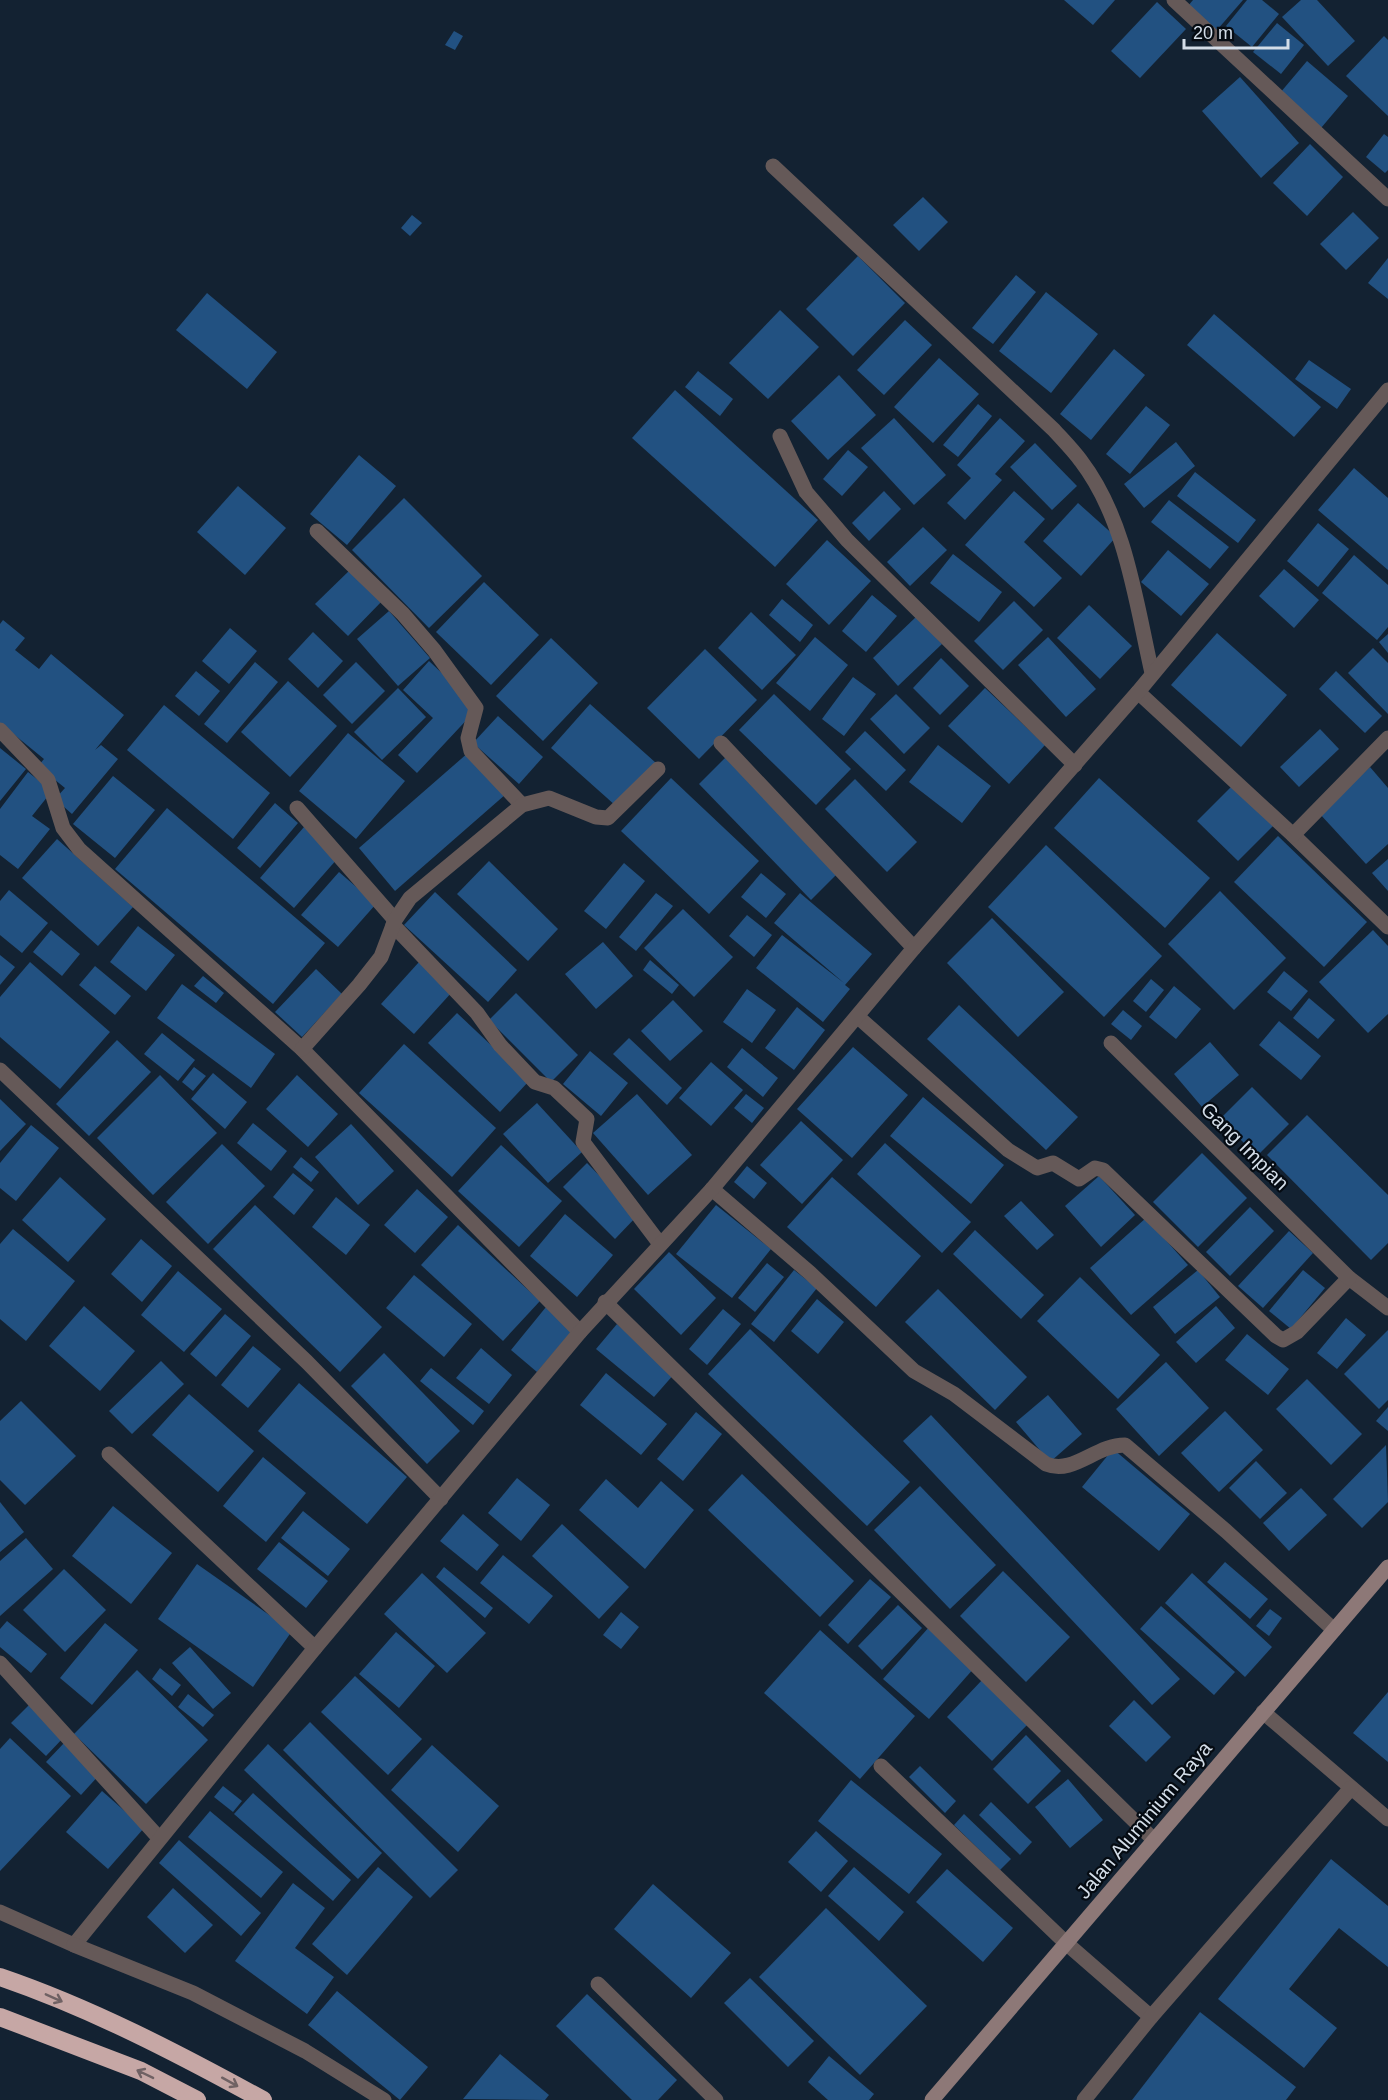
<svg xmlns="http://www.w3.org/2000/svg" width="1388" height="2100" font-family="Arial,sans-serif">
<rect width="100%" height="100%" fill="#132232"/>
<!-- building -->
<g fill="#225181">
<polygon points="1064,0 1115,0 1093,25"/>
<polygon points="1193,0 1243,0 1217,30 1188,6"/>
<polygon points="1247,0 1262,0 1279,14 1252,47 1226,26"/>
<polygon points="1301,0 1317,0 1355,41 1328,66 1282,17"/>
<polygon points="1157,2 1186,29 1140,78 1111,51"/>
<polygon points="1277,23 1304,45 1281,74 1253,52"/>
<polygon points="454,31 463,36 455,50 445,45"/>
<polygon points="1384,36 1388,40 1388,116 1346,76"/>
<polygon points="1307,61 1348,96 1321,128 1280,93"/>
<polygon points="1240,77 1299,143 1261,178 1202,111"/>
<polygon points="1384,134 1388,137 1388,170 1385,173 1366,157"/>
<polygon points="1310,144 1343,177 1307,216 1273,183"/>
<polygon points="923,197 948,222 919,251 893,225"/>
<polygon points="1353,212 1379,238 1346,270 1320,244"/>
<polygon points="412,215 422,223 410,236 401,228"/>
<polygon points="858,256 905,303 853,356 806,309"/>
<polygon points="1388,258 1388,299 1368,283"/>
<polygon points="1016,275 1036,292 993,344 972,328"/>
<polygon points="1046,292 1098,334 1051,393 999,351"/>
<polygon points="207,293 277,352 247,389 176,330"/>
<polygon points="780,310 819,347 768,399 729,363"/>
<polygon points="1214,314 1321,407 1294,437 1187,345"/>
<polygon points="905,320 932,345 884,395 857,370"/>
<polygon points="1114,349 1145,375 1091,440 1060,414"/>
<polygon points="939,358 979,394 933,443 894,407"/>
<polygon points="1309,360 1351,389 1337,409 1295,379"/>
<polygon points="698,371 733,399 720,416 685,387"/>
<polygon points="839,375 876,415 828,460 791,421"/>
<polygon points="675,390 818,520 775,567 632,438"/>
<polygon points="978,404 992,416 958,457 943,445"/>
<polygon points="1146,406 1170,425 1130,474 1106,454"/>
<polygon points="894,418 946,475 914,505 861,448"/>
<polygon points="1000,418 1025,441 995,474 1002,480 965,520 947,503 971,478 957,465"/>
<polygon points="1176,442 1195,466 1144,508 1124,484"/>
<polygon points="1035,443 1077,486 1052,510 1010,467"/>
<polygon points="848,450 868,467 842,496 823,479"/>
<polygon points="359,455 396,486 347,545 310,514"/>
<polygon points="1354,468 1388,498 1388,570 1318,510"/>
<polygon points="1195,472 1256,520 1238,543 1177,496"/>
<polygon points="238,486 286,528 245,575 197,532"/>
<polygon points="884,491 901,509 869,541 852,523"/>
<polygon points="1014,491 1045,519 1024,542 1062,578 1034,607 965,545"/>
<polygon points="404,498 482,576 429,628 352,550"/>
<polygon points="1169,500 1229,547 1210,569 1151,522"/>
<polygon points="1078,503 1116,537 1081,576 1043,541"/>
<polygon points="1318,523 1349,549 1318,587 1287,561"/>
<polygon points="923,527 947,550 910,586 887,562"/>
<polygon points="827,540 871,581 829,625 786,584"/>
<polygon points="1168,550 1209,584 1181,616 1141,582"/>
<polygon points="953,554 1002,592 979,622 930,583"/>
<polygon points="1354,555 1388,585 1388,627 1377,640 1322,593"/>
<polygon points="352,568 383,600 348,636 315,604"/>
<polygon points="1284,569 1319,600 1294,628 1259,596"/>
<polygon points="484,582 539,635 491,685 436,632"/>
<polygon points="872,595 897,616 866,652 842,631"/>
<polygon points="782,599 813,625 800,642 769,615"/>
<polygon points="1014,601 1043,630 1003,670 974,641"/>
<polygon points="1089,605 1132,646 1100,679 1057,638"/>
<polygon points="389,611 430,658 398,686 357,639"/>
<polygon points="751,612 796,655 762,690 718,648"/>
<polygon points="917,616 942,644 898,686 873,658"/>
<polygon points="3,620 25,638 15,650 39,669 51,654 124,715 95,750 101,745 118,759 72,814 55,799 65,788 38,766 44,759 0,723 0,624"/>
<polygon points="230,628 257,651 229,684 202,661"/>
<polygon points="313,632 343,661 318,688 288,659"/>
<polygon points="1217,633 1287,695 1241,747 1171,685"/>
<polygon points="1388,634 1388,653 1379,642"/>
<polygon points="815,637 848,665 810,711 776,683"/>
<polygon points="1048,637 1096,689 1066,717 1018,665"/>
<polygon points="551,638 598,683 543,741 496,696"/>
<polygon points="1373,648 1388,663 1388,714 1348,673"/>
<polygon points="705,649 757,700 699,759 647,708"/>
<polygon points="941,658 969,686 940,715 913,688"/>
<polygon points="429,661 463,693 459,697 474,712 417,773 398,755 433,718 403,690"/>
<polygon points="255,662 278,682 227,743 204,724"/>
<polygon points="356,662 385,691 352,724 323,695"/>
<polygon points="196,671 220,691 199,716 175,696"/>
<polygon points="1336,671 1382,716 1365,733 1319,689"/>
<polygon points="853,677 876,694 844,736 822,719"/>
<polygon points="288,681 337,726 290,777 241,732"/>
<polygon points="398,688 426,717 382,760 354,732"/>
<polygon points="985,688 1045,745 1009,784 948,726"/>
<polygon points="774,694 851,769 816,805 739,730"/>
<polygon points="896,694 930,728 904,754 870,719"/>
<polygon points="590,704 656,763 616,806 551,748"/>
<polygon points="164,705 270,793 233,839 127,750"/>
<polygon points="498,716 543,757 519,784 473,743"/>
<polygon points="1320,729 1339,749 1299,787 1280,767"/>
<polygon points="865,731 906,770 886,791 845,752"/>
<polygon points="348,733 405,781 356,839 299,791"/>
<polygon points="938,745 991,786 962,823 909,782"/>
<polygon points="0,748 26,769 0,801"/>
<polygon points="469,752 506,794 395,891 359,848"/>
<polygon points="727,756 839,872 811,900 699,784"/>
<polygon points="1370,767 1388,788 1388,844 1366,864 1319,813"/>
<polygon points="28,772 52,791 32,816 50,829 18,869 0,855 0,809"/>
<polygon points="113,776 155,810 115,858 73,824"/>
<polygon points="671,778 759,861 709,914 621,831"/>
<polygon points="1099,778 1210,878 1165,928 1054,828"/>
<polygon points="855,779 917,842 887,872 825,809"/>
<polygon points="1236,782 1277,822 1238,861 1197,821"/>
<polygon points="275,803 298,823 260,868 237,848"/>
<polygon points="167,808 325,943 273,1004 115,869"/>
<polygon points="304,827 338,858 294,908 260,878"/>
<polygon points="1278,836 1367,922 1324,967 1234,882"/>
<polygon points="57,839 133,907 98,946 22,878"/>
<polygon points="1046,845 1162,956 1104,1017 988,907"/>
<polygon points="1388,859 1388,891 1372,873"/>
<polygon points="489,861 558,929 528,961 457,894"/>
<polygon points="624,863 645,881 606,929 584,911"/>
<polygon points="339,872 376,904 338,947 301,915"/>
<polygon points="761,873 786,894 766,918 741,897"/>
<polygon points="9,890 48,923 22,953 0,935 0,901"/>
<polygon points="1220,891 1286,958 1234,1010 1168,944"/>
<polygon points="435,892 517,970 488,1002 404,925"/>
<polygon points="656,893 673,906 636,951 619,937"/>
<polygon points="800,893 872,954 845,985 850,989 823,1022 756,968 782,935 844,983 774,923"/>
<polygon points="683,909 733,957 694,997 644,948"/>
<polygon points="747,915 772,935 754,957 729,936"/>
<polygon points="992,918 1064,992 1018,1037 947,963"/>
<polygon points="138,926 175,955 146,991 110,962"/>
<polygon points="51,930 80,954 62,976 33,952"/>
<polygon points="1373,930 1388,946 1388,1014 1368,1033 1319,982"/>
<polygon points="603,942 633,976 596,1009 565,974"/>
<polygon points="0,955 15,967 0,985"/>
<polygon points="650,960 679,985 672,994 643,970"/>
<polygon points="30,962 110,1032 60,1089 0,1037 0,997"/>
<polygon points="419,962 452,992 414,1034 381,1004"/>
<polygon points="95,966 131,996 115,1015 79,985"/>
<polygon points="316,969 342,994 302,1037 275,1012"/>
<polygon points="1284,971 1308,991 1291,1011 1267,992"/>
<polygon points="203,976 224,993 216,1003 194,986"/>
<polygon points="1151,979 1164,990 1146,1012 1133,1001"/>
<polygon points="182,984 275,1054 251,1088 157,1018"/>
<polygon points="1174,986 1201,1009 1176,1039 1149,1017"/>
<polygon points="747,989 776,1010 752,1043 723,1022"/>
<polygon points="516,993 578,1055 551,1082 489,1020"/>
<polygon points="1309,998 1335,1020 1318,1039 1293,1018"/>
<polygon points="673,1000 703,1031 670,1061 641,1031"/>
<polygon points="959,1005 1078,1117 1046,1150 927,1039"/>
<polygon points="797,1007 825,1030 794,1070 765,1048"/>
<polygon points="1123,1010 1142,1026 1131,1040 1111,1024"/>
<polygon points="457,1013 529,1081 500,1112 428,1043"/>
<polygon points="1279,1021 1321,1056 1301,1080 1259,1045"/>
<polygon points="162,1033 195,1060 178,1081 144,1054"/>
<polygon points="629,1038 682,1088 667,1105 613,1054"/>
<polygon points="117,1040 151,1072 89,1136 56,1104"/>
<polygon points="1210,1042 1239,1075 1202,1107 1174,1074"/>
<polygon points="404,1044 496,1128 452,1177 359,1093"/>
<polygon points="853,1047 908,1095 852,1158 797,1109"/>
<polygon points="742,1048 778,1078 763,1097 727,1067"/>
<polygon points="590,1051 628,1083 601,1116 563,1084"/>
<polygon points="711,1062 743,1090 711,1126 679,1098"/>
<polygon points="194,1067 206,1076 193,1091 182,1082"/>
<polygon points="213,1073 247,1102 225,1129 191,1099"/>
<polygon points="160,1075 217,1133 153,1195 97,1138"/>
<polygon points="297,1075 338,1114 308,1147 266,1109"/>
<polygon points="1252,1087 1289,1124 1257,1156 1220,1119"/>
<polygon points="637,1094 692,1155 648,1195 593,1133"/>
<polygon points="746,1094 764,1108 752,1123 734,1108"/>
<polygon points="923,1097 1004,1165 971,1204 890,1136"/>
<polygon points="0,1099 26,1124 0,1151"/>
<polygon points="537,1103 582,1152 548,1183 503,1134"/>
<polygon points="1307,1115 1388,1195 1388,1243 1371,1260 1267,1155"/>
<polygon points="801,1121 843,1160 802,1204 760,1165"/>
<polygon points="253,1123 287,1151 271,1171 237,1143"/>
<polygon points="351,1124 394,1171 358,1205 315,1157"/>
<polygon points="31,1125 59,1148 16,1201 0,1188 0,1163"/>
<polygon points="885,1143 971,1222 942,1253 857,1174"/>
<polygon points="222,1144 265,1186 208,1244 166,1202"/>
<polygon points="501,1145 562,1201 519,1247 458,1191"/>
<polygon points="1202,1153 1247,1198 1198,1247 1153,1202"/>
<polygon points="301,1157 319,1172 311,1182 293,1167"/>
<polygon points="587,1163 638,1215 615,1239 563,1187"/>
<polygon points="747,1166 767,1183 754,1199 734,1182"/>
<polygon points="293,1173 314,1190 294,1215 273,1197"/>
<polygon points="1099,1176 1135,1215 1101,1247 1065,1206"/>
<polygon points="60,1177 106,1219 68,1262 22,1220"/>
<polygon points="832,1177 921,1256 876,1307 787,1227"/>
<polygon points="417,1189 448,1217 415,1253 384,1225"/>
<polygon points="336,1197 370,1225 346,1255 312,1227"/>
<polygon points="1021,1201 1054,1235 1037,1250 1004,1216"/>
<polygon points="255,1205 382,1327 340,1372 213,1249"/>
<polygon points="716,1205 771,1249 732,1298 676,1254"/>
<polygon points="1250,1207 1274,1231 1230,1276 1206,1252"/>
<polygon points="565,1214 613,1255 577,1297 530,1256"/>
<polygon points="1146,1218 1188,1265 1131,1315 1090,1268"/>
<polygon points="458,1225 540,1301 503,1341 421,1265"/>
<polygon points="13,1229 75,1281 26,1341 0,1319 0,1244"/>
<polygon points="975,1230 1044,1295 1021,1319 953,1254"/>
<polygon points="1289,1231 1313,1253 1263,1308 1238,1286"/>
<polygon points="141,1239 172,1266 142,1302 111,1274"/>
<polygon points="669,1252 716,1298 681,1335 634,1289"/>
<polygon points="767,1263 784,1277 755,1312 738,1298"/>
<polygon points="794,1270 817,1288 774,1342 751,1324"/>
<polygon points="1198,1270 1220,1297 1175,1334 1153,1307"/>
<polygon points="1303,1270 1325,1288 1291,1329 1269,1311"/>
<polygon points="178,1271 222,1309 184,1352 141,1315"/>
<polygon points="414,1275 472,1324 444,1357 386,1308"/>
<polygon points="1080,1277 1160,1355 1118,1399 1037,1321"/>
<polygon points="938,1289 1027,1377 995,1410 905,1322"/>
<polygon points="817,1299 844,1322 818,1354 791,1331"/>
<polygon points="84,1306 135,1351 100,1391 49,1346"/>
<polygon points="1216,1306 1235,1328 1196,1363 1176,1342"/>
<polygon points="546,1307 573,1330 537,1372 511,1350"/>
<polygon points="723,1309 741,1324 707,1365 689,1349"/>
<polygon points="225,1314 251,1336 216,1377 190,1354"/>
<polygon points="1346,1318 1366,1335 1337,1369 1317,1353"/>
<polygon points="617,1324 675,1373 654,1397 596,1349"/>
<polygon points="750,1329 910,1482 867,1526 708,1374"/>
<polygon points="1388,1330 1388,1400 1379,1409 1344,1374"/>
<polygon points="1247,1334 1289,1369 1268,1395 1225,1360"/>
<polygon points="253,1346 281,1369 248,1408 221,1385"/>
<polygon points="481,1348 512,1375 489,1404 456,1378"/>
<polygon points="384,1353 460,1431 427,1464 351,1386"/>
<polygon points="161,1361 184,1384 132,1434 109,1411"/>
<polygon points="1166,1362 1209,1408 1159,1456 1116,1409"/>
<polygon points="431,1368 484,1411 473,1425 420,1381"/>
<polygon points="606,1373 667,1424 641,1455 580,1405"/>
<polygon points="1307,1379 1362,1434 1331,1465 1276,1409"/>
<polygon points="299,1383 407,1477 367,1524 258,1431"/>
<polygon points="189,1394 254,1451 218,1492 152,1435"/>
<polygon points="1048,1395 1082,1434 1050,1462 1016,1422"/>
<polygon points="21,1401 76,1456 25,1505 0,1480 0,1421"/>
<polygon points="1388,1407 1388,1431 1376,1421"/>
<polygon points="1225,1411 1263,1450 1219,1492 1181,1453"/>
<polygon points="696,1412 722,1434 683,1481 657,1459"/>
<polygon points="931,1415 1180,1679 1152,1705 903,1441"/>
<polygon points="1386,1445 1388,1502 1362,1528 1333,1499"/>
<polygon points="1113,1449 1190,1514 1159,1551 1082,1487"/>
<polygon points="263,1457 306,1493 266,1542 223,1506"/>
<polygon points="1256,1461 1287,1493 1260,1519 1229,1488"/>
<polygon points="742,1474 854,1581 820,1617 708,1510"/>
<polygon points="517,1478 550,1505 521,1541 488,1513"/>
<polygon points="606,1479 638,1508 661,1481 694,1510 645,1569 579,1510"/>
<polygon points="920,1486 996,1565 950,1609 874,1530"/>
<polygon points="1301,1488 1327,1515 1289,1551 1263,1523"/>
<polygon points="0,1502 24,1532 0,1552"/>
<polygon points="113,1506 172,1553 131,1604 72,1556"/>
<polygon points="303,1511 350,1549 328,1576 281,1538"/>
<polygon points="463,1514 499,1545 477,1571 440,1541"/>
<polygon points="562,1524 629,1587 599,1619 532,1556"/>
<polygon points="26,1538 53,1569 0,1616 0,1561"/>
<polygon points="279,1542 328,1581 306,1608 257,1569"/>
<polygon points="503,1555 553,1596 529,1624 480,1583"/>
<polygon points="1225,1562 1268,1599 1250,1619 1207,1582"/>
<polygon points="197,1564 292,1631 253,1687 158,1619"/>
<polygon points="444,1567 493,1608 485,1618 436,1577"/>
<polygon points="64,1569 106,1610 65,1652 23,1610"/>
<polygon points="1003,1571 1070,1637 1026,1682 960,1616"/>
<polygon points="422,1573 486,1633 447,1673 384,1614"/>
<polygon points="1192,1573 1272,1647 1245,1677 1165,1603"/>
<polygon points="870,1579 891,1597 848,1644 828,1625"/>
<polygon points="898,1605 922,1628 882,1670 858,1646"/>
<polygon points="1161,1606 1235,1672 1214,1695 1140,1629"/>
<polygon points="1270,1609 1282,1618 1269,1636 1256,1626"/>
<polygon points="621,1612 639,1627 621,1649 603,1635"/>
<polygon points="7,1621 47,1654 31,1673 0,1647 0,1629"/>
<polygon points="105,1623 138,1650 92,1705 60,1678"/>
<polygon points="930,1626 975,1667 929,1719 883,1679"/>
<polygon points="820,1630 915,1716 860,1779 764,1693"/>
<polygon points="396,1632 435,1666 399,1708 359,1674"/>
<polygon points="190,1647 231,1693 213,1709 172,1663"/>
<polygon points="160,1668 181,1685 172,1696 152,1679"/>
<polygon points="137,1670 208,1740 146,1804 74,1734"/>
<polygon points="355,1676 422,1739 388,1775 321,1712"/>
<polygon points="983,1679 1029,1723 992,1761 947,1717"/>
<polygon points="1388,1692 1388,1762 1353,1733"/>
<polygon points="188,1694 214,1715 203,1727 178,1707"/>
<polygon points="1134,1700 1171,1737 1146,1762 1109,1726"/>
<polygon points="30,1704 64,1737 46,1756 11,1723"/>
<polygon points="310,1722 458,1870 430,1898 283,1750"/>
<polygon points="1026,1735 1061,1771 1028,1804 993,1769"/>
<polygon points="10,1738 71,1796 0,1871 0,1749"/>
<polygon points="65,1742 100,1774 81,1795 46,1762"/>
<polygon points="268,1744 382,1853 358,1879 244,1770"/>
<polygon points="432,1745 499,1806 458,1852 391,1790"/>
<polygon points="920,1766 956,1801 945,1813 909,1777"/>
<polygon points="1068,1779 1103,1820 1070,1848 1035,1807"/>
<polygon points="851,1780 942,1854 909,1894 818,1821"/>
<polygon points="223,1786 242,1801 233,1812 214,1797"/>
<polygon points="102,1791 144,1828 108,1869 66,1832"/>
<polygon points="253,1793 351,1880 333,1901 234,1814"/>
<polygon points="991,1802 1032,1842 1020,1855 979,1815"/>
<polygon points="210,1811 283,1872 261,1898 188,1837"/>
<polygon points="964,1814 1011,1859 1000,1870 954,1825"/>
<polygon points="816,1831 848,1861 821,1892 788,1862"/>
<polygon points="179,1840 261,1913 241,1936 159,1863"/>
<polygon points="1331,1859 1388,1906 1388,1967 1339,1928 1289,1989 1337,2028 1304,2068 1218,1999"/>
<polygon points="378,1867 413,1897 347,1975 312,1944"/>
<polygon points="854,1867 904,1912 879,1941 828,1896"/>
<polygon points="947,1869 1013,1928 983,1962 916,1902"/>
<polygon points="293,1883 325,1908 295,1948 334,1977 307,2014 235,1961"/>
<polygon points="653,1884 731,1953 691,1998 614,1929"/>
<polygon points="173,1888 213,1925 185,1953 147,1917"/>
<polygon points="826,1908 927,2006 860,2075 759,1977"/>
<polygon points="750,1978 814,2041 788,2067 724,2003"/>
<polygon points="337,1991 428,2067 400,2100 308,2025"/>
<polygon points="587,1994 677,2080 658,2100 632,2100 556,2026"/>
<polygon points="1200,2012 1296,2087 1286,2100 1132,2100"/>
<polygon points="500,2054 549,2095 545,2100 463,2099"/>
<polygon points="829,2056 874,2094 869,2100 828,2100 808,2082"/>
</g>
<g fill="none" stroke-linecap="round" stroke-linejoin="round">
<!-- lane -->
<g stroke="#655958" stroke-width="15">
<polyline points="1263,1712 1388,1819"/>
<polyline points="881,1766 1066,1943 1151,2017"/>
<polyline points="598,1984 716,2100"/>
<polyline points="1084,2100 1151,2017 1351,1788"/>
</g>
<!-- street -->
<g stroke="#655958" stroke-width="15">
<polyline points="1174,0 1388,199"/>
<path d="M773 166 1054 430C1063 440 1073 450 1081 461 1126 520 1136 603 1152 673"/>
<polyline points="780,436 806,492 847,540 1075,765"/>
<polyline points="317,531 403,614 434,650 476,708 468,738 471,751 522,805"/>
<polyline points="1138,692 1293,835 1388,927"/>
<polyline points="0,730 48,780 63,828 79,849 302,1049 580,1332"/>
<polyline points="721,743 914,948"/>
<polyline points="297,808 395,920"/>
<polyline points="1293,835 1388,738"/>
<polyline points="393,925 477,1013 500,1045 535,1082 554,1088 587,1119 583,1142 660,1244"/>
<polyline points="858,1017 1008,1150 1037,1168 1053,1163 1079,1179 1095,1168 1103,1170 1276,1336 1283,1340 1297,1332 1349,1278 1388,1308"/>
<polyline points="1111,1043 1349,1278"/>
<polyline points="302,1049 359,985 381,957 395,920 410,898 522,805 549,798 596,817 608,818 658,769"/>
<polyline points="0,1070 307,1362 441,1499"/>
<path d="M712 1189 810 1273 914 1371 954 1394 1046 1464C1074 1475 1095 1445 1125 1445L1226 1531 1334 1630"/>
<polyline points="605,1302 1154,1840"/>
<polyline points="109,1454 315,1648"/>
<polyline points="0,1663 159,1838"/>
<polyline points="0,1912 74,1945 315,1648 580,1332 712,1189 914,948 1138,692 1388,390"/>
<polyline points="74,1945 193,1993 305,2051 384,2100"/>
</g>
<!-- secondary -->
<polyline stroke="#8d7877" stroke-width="15" points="932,2100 1388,1567"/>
<!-- highway -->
<g stroke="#c6a7a5" stroke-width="18">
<path d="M0 1977C91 2008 179 2054 263 2100"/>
<polyline points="0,2017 141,2071 197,2100"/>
</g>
</g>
<!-- one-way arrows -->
<defs><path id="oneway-shaft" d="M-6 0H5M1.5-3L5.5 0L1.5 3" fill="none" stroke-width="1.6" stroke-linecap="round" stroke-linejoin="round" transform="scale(1.5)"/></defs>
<g stroke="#6f6163">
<use href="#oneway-shaft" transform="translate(54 1998) rotate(24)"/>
<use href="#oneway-shaft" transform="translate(145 2074) rotate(-154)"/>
<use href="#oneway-shaft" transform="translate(230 2082) rotate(29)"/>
</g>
<g text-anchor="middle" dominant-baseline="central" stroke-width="4.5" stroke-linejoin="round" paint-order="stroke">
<!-- street labels -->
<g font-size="20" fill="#d3dde8" stroke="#050b12">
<text transform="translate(1245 1146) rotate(45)">Gang Impian</text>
<text transform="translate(1144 1820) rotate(-50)">Jalan Aluminium Raya</text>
</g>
</g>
<!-- scale -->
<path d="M1184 39v9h104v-9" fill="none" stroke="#d3dde8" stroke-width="3"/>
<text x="1193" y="39" font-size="18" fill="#d3dde8" stroke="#050b12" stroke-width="4.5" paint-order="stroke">20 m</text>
</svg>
